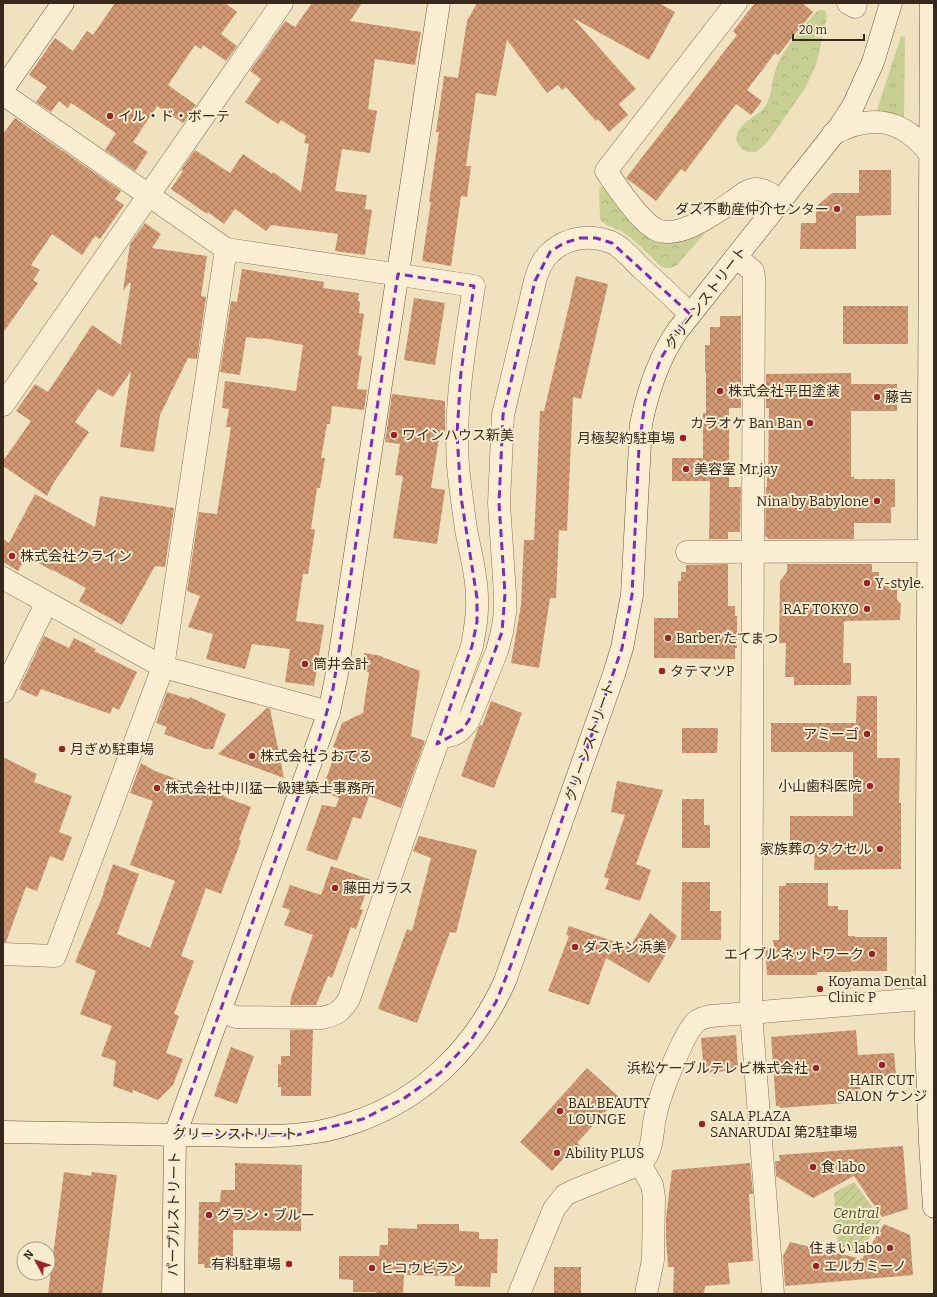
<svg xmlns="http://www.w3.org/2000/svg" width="937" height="1297" font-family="Bitter,'Noto Sans JP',serif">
<defs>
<pattern id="grass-tufts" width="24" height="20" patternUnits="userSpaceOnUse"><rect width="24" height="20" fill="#c8cf93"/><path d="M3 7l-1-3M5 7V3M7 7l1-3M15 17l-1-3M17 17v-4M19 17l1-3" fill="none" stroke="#adb27e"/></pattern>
<pattern id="forest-crowns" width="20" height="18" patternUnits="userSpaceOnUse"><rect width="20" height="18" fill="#c8cf93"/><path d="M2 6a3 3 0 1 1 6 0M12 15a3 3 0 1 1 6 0" fill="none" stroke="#adb27e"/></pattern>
<pattern id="garden-furrows" width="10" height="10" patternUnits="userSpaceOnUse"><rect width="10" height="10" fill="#c8cf93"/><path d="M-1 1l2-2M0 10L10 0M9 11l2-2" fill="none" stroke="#adb27e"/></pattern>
<pattern id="building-cross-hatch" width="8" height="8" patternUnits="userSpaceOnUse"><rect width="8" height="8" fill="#d19973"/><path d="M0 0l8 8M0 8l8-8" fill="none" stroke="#ab7d5e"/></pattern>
</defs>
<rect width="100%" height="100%" fill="#f0e1bf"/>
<!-- grass -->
<polygon fill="url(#grass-tufts)" points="901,36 905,37 904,120 876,113"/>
<!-- forest -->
<g fill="url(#forest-crowns)">
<path d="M819 10H825L827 16 826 22 817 62 806 87 769 140C765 144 761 150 755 152 744 154 734 145 737 134 742 120 757 117 765 107 773 95 771 79 777 66 784 48 802 30 814 14Z"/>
<path d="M604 186 640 228 703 230 704 234 677 265C671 269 667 269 660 266 648 254 635 239 619 230 611 226 605 226 600 219L599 192 600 187Z"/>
</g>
<!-- garden -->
<polygon fill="url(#garden-furrows)" points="854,1182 881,1219 860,1253 838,1248 834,1193"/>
<!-- building -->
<g fill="url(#building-cross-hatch)">
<polygon points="115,3 225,3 237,12 221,34 237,46 226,61 203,45 201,49 195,45 168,85 196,105 183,123 157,106 133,142 148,152 135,171 105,150 116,133 71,103 68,108 59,101 51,112 36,102 47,87 29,75 55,38 73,51 87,31 93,35"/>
<polygon points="312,3 362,3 350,21 421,32 415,65 375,59 368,109 377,111 370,153 342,149 335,191 367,195 365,209 372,210 365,255 335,251 338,234 271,225 266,231 235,209 224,224 208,212 207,214 171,189 183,171 181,170 195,150 230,173 243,154 272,174 273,172 301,192 309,144 304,143 306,136 281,120 278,124 245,102 261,79 250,71 285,21 295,27"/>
<polygon points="477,3 659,3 675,12 649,60 573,18 636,89 619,104 628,115 609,132 598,119 596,121 566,87 562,90 558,85 547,93 507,40 496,96 476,93 466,166 471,166 467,197 461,196 451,266 422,261 431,202 429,202 439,132 436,132 444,76 458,78 467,21"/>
<polygon points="755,3 802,3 813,12 778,55 775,53 747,90 762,101 751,115 736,104 685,172 681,169 656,201 626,178 737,35 733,31"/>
<polygon points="15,118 121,191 115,199 124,205 100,239 95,236 82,255 52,234 31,265 40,270 33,280 38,283 3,333 3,134"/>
<polygon points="859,170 891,170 891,215 856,216 856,249 800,249 801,223 816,223 816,207 832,193 859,193"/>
<polygon points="145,223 161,234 152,248 207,256 201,296 206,297 197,359 188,358 160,415 154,452 120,447 131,371 113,397 98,389 75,422 89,432 54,482 47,496 3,466 3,461 31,421 16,411 35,384 48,392 92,325 121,345 131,283 129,283 123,291 130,244"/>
<polygon points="242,269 324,282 323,288 359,293 358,301 360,302 359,313 364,314 358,355 362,356 357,389 367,390 364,410 332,406 330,424 327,424 321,458 325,458 320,488 317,488 311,529 315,530 308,574 303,574 296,621 324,625 314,686 285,682 290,649 252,644 245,669 206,659 213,634 188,627 200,596 187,591 199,512 217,514 231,427 226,427 229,409 222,408 225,381 296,391 303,345 263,338 263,339 246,337 240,375 220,372 231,301 237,302"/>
<polygon points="576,276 608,284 581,399 573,397 567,531 559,530 556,598 550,598 539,668 511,663 521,605 524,540 534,540 540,411 544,411"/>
<polygon points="414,298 445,303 435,365 404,360"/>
<rect x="843" y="306" width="65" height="38"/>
<polygon points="720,316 741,316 741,408 729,408 729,487 741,487 740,532 728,532 728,539 709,539 710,481 672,481 672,458 703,458 703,413 706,413 706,372 705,372 705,345 710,345 710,327 720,327"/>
<polygon points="851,373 851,384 897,384 897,411 851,411 851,477 854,477 854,479 895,479 895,507 891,507 891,523 854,523 854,539 769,539 765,536 766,487 767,487 767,477 768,477 769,408 766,408 766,374"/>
<polygon points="392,394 445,401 445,432 440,431 431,488 445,490 437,544 393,538 403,476 395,475 400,444 385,442"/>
<polygon points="35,494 95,527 100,496 174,508 165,567 155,566 122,625 79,601 86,588 53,570 53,571 26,556 18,571 3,562 3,539 9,543"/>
<polygon points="728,564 728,606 735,606 735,616 737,616 737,648 735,648 735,659 654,658 654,618 678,618 678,581 681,581 681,572 686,572 686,565"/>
<polygon points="787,564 872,564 872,572 879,572 879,586 897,587 897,600 901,604 900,620 844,621 843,663 851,663 851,685 794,685 794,677 785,677 786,643 779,643 780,581 787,572"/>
<polygon points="44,636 69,648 74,638 96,649 94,651 137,672 119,710 113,707 110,714 41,689 37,697 19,689"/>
<polygon points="364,653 382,656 382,657 420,671 411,736 425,741 401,808 369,796 361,819 353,817 337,861 306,850 322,805 336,807 339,798 324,792 324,785 337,748 333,747 342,723 363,713 369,672 362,671"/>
<polygon points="167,692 189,699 190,697 226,714 213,749 205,749 164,734 167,727 156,723"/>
<polygon points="857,696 877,696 877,758 900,758 899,803 901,803 901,869 814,870 815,847 790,847 790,816 853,816 853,752 771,752 771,723 856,723"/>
<polygon points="491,701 522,713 494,788 461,776 478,729 480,725 482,726"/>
<polygon points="267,708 270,709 284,778 218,754"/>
<polygon points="682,728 718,728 717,753 682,753"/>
<polygon points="3,757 37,774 34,782 72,796 59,832 72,837 63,861 50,856 37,891 26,887 6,942 3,942"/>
<polygon points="141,763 155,771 203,789 217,790 227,798 251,807 239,840 241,841 221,894 206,888 181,956 194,961 174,1014 179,1016 166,1053 183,1059 173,1085 158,1100 133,1090 132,1093 113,1086 116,1061 101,1056 112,1026 80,1014 96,971 75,962 104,893 103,893 113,864 139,874 117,934 150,948 175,881 130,865 153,801 130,793"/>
<polygon points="617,781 663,790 636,864 651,870 640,901 605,889 609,879 604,877 625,815 611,812"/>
<polygon points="682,799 704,799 704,825 710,825 710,848 682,848"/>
<polygon points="419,836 477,850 456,933 450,932 417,1023 378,1009 407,929 412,931 431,858 413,851"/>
<polygon points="331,866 371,880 360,909 363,910 356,929 351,927 332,978 328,976 316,1005 290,1005 291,998 313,935 284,925 290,910 282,907 290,885 321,895"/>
<polygon points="682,882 710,882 710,911 721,911 721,940 681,940"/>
<polygon points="786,883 828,883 828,906 838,906 838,910 848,910 848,936 855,936 855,937 887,937 887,971 851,971 851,972 817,972 817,975 767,975 765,947 774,947 773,940 779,940 779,886 786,886"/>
<polygon points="650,913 677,936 649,983 606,958 589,1005 548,991 569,936 566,934 569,926 630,947"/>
<polygon points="290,1030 313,1030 311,1096 281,1096 281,1087 278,1087 278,1064 281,1065 281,1056 290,1056"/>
<polygon points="856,1030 858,1055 894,1053 896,1075 860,1078 861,1099 858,1100 858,1102 780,1108 780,1106 776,1106 771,1037"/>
<polygon points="736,1035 738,1070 704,1073 701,1038"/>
<polygon points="231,1047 254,1056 237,1104 214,1096"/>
<polygon points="587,1068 619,1097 577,1143 580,1145 568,1159 565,1157 552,1171 520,1142"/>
<polygon points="903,1146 908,1209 882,1217 854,1176 813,1198 776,1176 775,1161 780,1161 779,1155"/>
<polygon points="235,1163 302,1165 301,1231 233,1230 233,1268 205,1268 204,1264 198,1264 199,1202 220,1202 221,1190 235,1190"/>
<polygon points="750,1163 753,1194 749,1194 753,1261 728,1263 730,1284 705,1286 704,1294 673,1294 674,1267 668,1267 666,1238 666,1217 672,1170"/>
<polygon points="64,1172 91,1176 92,1172 117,1175 102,1294 48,1294"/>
<polygon points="417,1224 459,1224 459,1231 479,1232 479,1239 498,1239 497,1273 491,1273 490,1287 455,1286 455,1276 404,1275 403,1294 376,1294 376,1292 353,1292 353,1280 339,1279 339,1256 379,1256 380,1245 388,1245 388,1228 417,1229"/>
<polygon points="884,1224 910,1235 913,1275 785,1286 783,1256 790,1242 862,1259"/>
<rect x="554" y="1267" width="27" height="27"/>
</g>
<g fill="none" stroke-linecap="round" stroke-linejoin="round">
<defs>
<g id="street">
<path d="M736 3 606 171C618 188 638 219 655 229 677 241 714 214 732 202 739 197 748 189 756 189 766 189 773 196 780 202"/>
<polyline points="848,3 855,7 856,3"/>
<path d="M3 94 226 249 474 286C465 346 454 405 458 466 460 487 463 508 466 529 470 552 477 575 477 598 478 614 475 630 472 646L410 820 349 999C341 1012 336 1015 321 1018L236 1017 220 1011"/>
<path d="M833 134C872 113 903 119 930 154"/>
<polyline points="736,257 753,271 754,278 751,1013 773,1294"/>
<polyline points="3,405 282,3"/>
<polyline points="687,552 929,551"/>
<polyline points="3,578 163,667 329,712"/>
<polyline points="3,692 38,620 47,603"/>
<path d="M440 737C455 736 460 733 469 720L497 651 502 632 505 613V594L499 503 503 415 535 281C538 271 542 259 551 252 567 237 591 234 611 242 622 247 632 259 641 268 658 283 674 298 690 314"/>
<polyline points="3,954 55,956 163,667 226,249"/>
<polyline points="640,1164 652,1185 654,1197 653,1260 646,1294"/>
<path d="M519 1294 554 1209 565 1195 573 1191 638 1165C655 1154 651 1131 656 1113 660 1095 684 1031 697 1021 701 1018 706 1017 711 1016L934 998"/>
</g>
<g id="secondary">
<polyline points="931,3 926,1041 930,1141 934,1207"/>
<polyline points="3,89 63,3"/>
<path d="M3 1132C65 1133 126 1134 188 1135 231 1135 275 1139 317 1132 330 1130 343 1126 355 1122 425 1098 475 1047 505 981L614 674 622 648 632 595 641 424C648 390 658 359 678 330L840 126 853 106 873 62 891 3"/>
<polyline points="173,1294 175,1135 329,712 337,673 439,3"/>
</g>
</defs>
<!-- street casing -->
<use href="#street" stroke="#8a7156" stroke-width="23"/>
<!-- secondary casing -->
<use href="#secondary" stroke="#6b523a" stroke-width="23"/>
<!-- street -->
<use href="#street" stroke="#fbeed3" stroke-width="22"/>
<!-- secondary -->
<use href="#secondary" stroke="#fbeed3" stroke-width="22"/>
</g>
<!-- marked area -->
<path fill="none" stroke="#7b2cbf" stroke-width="3" stroke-dasharray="8 5" stroke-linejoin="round" d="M580 238H596L612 243 690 314 661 358 645 402 639 447 632 595 622 648 513 960 496 1002 471 1040 440 1073 403 1099 363 1119 297 1135H175L320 737 333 689 398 274 474 286 461 372 457 434 461 497 477 598V622L472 646 437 744 462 730 469 720 502 632 505 594 499 503 503 415 535 281 550 252 564 243Z"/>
<!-- markers -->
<g fill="#9c2325" stroke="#f7ebcf" stroke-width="1.5">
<circle cx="110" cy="116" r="4"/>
<circle cx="837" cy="209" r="4"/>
<circle cx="720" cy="391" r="4"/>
<circle cx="877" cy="397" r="4"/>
<circle cx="810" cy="423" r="4"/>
<circle cx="394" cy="435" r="4"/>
<circle cx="683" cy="438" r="4"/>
<circle cx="686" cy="469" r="4"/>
<circle cx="877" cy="501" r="4"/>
<circle cx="12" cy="556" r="4"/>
<circle cx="867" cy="583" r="4"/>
<circle cx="867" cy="609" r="4"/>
<circle cx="668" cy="638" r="4"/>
<circle cx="305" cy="664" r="4"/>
<circle cx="662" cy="671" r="4"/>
<circle cx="867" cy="734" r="4"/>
<circle cx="62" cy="749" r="4"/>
<circle cx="252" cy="756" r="4"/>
<circle cx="870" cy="786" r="4"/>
<circle cx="157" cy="788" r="4"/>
<circle cx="880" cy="849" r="4"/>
<circle cx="335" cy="888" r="4"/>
<circle cx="575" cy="947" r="4"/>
<circle cx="872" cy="954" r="4"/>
<circle cx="820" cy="989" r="4"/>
<circle cx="882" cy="1065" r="4"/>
<circle cx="816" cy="1068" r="4"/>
<circle cx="560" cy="1111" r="4"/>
<circle cx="702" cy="1124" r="4"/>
<circle cx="557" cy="1153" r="4"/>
<circle cx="813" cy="1167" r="4"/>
<circle cx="209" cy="1215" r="4"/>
<circle cx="890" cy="1248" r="4"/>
<circle cx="289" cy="1264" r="4"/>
<circle cx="816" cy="1266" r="4"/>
<circle cx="372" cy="1268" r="4"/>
</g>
<g text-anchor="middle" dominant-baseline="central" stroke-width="4" stroke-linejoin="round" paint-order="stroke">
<!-- poi labels -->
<g font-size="14" fill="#38291c" stroke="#f7ebcf" text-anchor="start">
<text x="118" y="116">イル・ド・ボーテ</text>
<text x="829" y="209" text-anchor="end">ダズ不動産仲介センター</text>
<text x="728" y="391">株式会社平田塗装</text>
<text x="885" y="397">藤吉</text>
<text x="802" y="423" text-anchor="end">カラオケ Ban Ban</text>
<text x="402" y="435">ワインハウス新美</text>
<text x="675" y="438" text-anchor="end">月極契約駐車場</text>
<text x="694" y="469">美容室 Mr.jay</text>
<text x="869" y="501" text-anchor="end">Nina by Babylone</text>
<text x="20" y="556">株式会社クライン</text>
<text x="875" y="583">Y-style.</text>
<text x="859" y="609" text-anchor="end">RAF TOKYO</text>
<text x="676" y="638">Barber たてまつ</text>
<text x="313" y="664">筒井会計</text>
<text x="670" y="671">タテマツP</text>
<text x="859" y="734" text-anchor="end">アミーゴ</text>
<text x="70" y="749">月ぎめ駐車場</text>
<text x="260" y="756">株式会社うおてる</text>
<text x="862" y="786" text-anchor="end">小山歯科医院</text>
<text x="165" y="788">株式会社中川猛一級建築士事務所</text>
<text x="872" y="849" text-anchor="end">家族葬のタクセル</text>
<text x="343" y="888">藤田ガラス</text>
<text x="583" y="947">ダスキン浜美</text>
<text x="864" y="954" text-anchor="end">エイブルネットワーク</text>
<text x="828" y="981">Koyama Dental<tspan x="828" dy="16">Clinic P</tspan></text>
<text x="808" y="1068" text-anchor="end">浜松ケーブルテレビ株式会社</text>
<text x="882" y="1080" text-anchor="middle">HAIR CUT<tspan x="882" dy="16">SALON ケンジ</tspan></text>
<text x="568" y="1103">BAL BEAUTY<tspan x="568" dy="16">LOUNGE</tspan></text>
<text x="710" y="1116">SALA PLAZA<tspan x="710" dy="16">SANARUDAI 第2駐車場</tspan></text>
<text x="565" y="1153">Ability PLUS</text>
<text x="821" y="1167">食 labo</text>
<text x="217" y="1215">グラン・ブルー</text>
<text x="882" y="1248" text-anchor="end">住まい labo</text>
<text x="281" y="1264" text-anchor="end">有料駐車場</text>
<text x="824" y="1266">エルカミーノ</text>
<text x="380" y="1268">ヒコウビラン</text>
</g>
<!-- street labels -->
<g font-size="14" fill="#38291c" stroke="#f7ebcf">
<text transform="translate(706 298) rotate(-53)">グリーンストリート</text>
<text transform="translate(590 742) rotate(-71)">グリーンストリート</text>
<text x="235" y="1134">グリーンストリート</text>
<text transform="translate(174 1214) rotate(-89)">パープルストリート</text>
</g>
<!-- park labels -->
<g font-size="14" font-style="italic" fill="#495621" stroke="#f7ebcf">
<text x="856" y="1213">Central<tspan x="856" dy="16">Garden</tspan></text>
</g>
</g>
<!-- border -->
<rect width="937" height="1297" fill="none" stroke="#38291c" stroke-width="8"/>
<!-- north arrow -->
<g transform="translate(36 1261) rotate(310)"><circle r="19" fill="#f7ebcf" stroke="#ab9d87"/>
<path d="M0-3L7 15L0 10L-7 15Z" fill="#9c2325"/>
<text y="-6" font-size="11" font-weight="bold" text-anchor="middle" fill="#38291c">N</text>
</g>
<!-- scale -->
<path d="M793 34v6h71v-6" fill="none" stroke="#38291c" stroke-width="2"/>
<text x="799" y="34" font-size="12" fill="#38291c" stroke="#f7ebcf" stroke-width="3" paint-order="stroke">20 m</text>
</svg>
